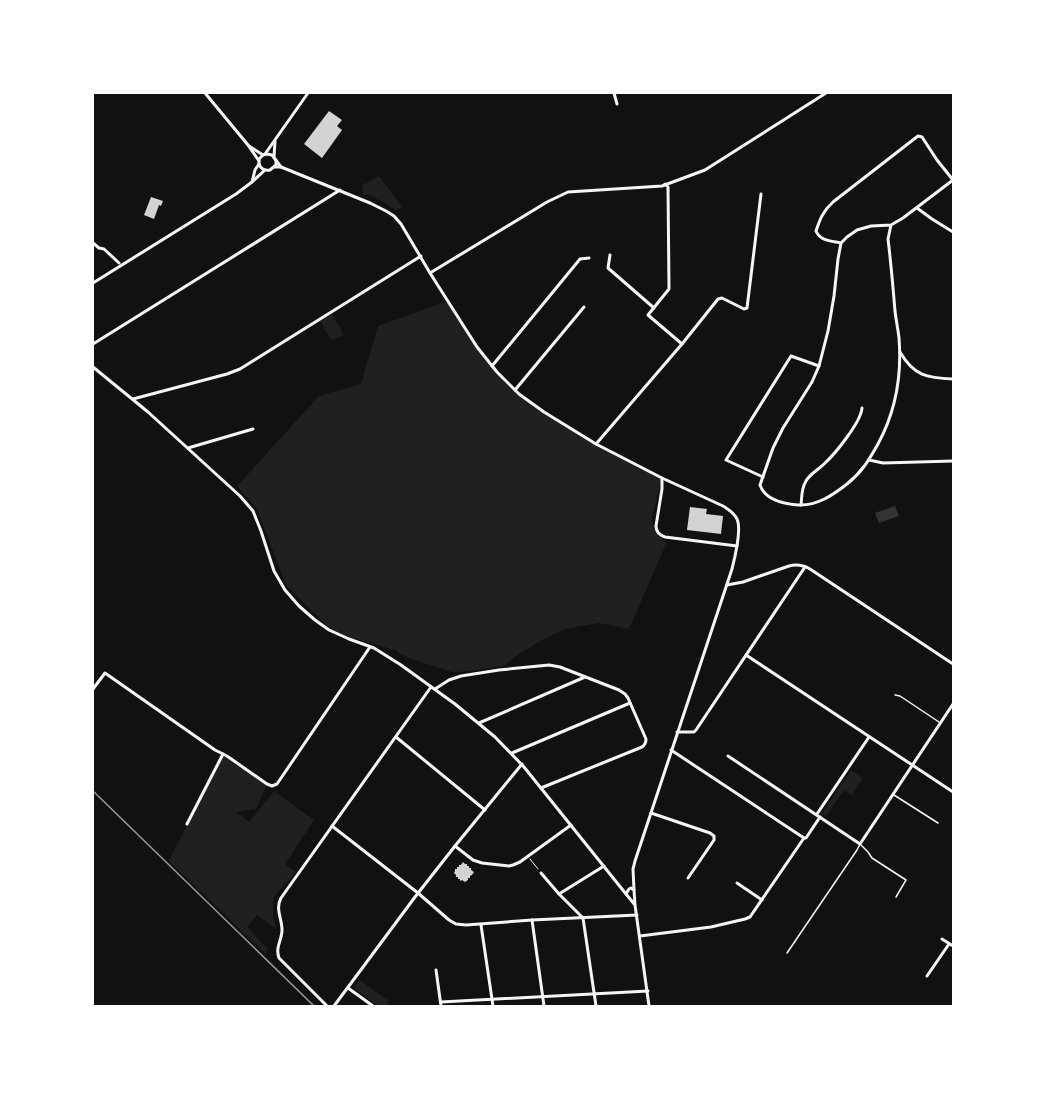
<svg xmlns="http://www.w3.org/2000/svg" width="1046" height="1099" font-family="'PT Serif',serif">
<rect width="100%" height="100%" fill="#111"/>
<!-- green -->
<g fill="#202020">
<polygon points="379,176 402,207 396,210 383,202 367,194 364,195 363,194 362,188 363,185"/>
<polygon points="448,301 492,366 519,394 573,431 662,478 651,521 666,544 629,629 599,623 565,629 540,641 515,657 504,666 469,671 453,672 411,659 399,653 398,651 335,633 310,609 286,585 257,509 237,486 319,396 361,384 378,326"/>
<polygon points="332,314 344,335 331,340 320,321"/>
<polygon points="223,754 267,784 256,809 236,812 249,822 274,791 314,820 285,864 296,872 273,898 273,914 276,929 257,915 247,927 268,949 266,954 169,861"/>
<polygon points="851,770 863,778 852,795 844,790 826,816 822,814"/>
<polygon points="360,980 386,999 388,997 388,1006 378,1006 354,988"/>
</g>
<!-- water -->
<polygon fill="#333" points="895,506 899,516 879,523 875,513"/>
<!-- building -->
<g fill="#d3d3d3">
<polygon points="329,111 342,120 337,126 342,130 322,158 304,144"/>
<polygon points="151,197 163,201 161,206 159,205 154,219 144,215"/>
<polygon points="690,507 707,509 706,514 723,516 721,534 687,530"/>
<polygon points="463,862 465,864 467,864 467,866 469,866 469,868 471,868 471,870 474,872 472,875 470,876 470,878 468,878 468,880 465,882 462,880 460,881 460,879 458,879 458,877 456,877 456,875 454,873 455,871 455,869 457,869 457,867 459,867 459,865 461,865"/>
</g>
<g fill="none" stroke-linecap="round" stroke-linejoin="round">
<!-- path -->
<polyline stroke="#f5f5f5" stroke-width="1" points="530,859 538,869"/>
<!-- service -->
<g stroke="#f5f5f5" stroke-width="1.5">
<polyline points="895,695 900,696 939,722"/>
<polyline points="894,795 938,823"/>
<polyline points="787,953 857,850 860,844 868,852 872,858 906,880 896,897"/>
</g>
<!-- minor -->
<g stroke="#f5f5f5" stroke-width="3">
<polyline points="205,93 248,145 259,161"/>
<polyline points="614,93 617,104"/>
<polyline points="249,146 263,155"/>
<polyline points="265,154 308,93"/>
<polyline points="274,157 275,141"/>
<path d="M259 164C261 169 265 171 270 170L276 165V160"/>
<path d="M274 167H281L370 203 386 211 394 216 401 224 430 273 477 347 497 372 519 394 544 412 596 444 662 478 723 506C728 509 734 513 737 519 742 530 735 557 732 569L635 861 633 869 634 890"/>
<polyline points="252,182 255,170 259,164 259,159 263,155 267,154 272,155 281,167"/>
<polyline points="665,184 668,187 669,289 648,315 682,344"/>
<polyline points="917,208 932,219 953,232"/>
<path d="M891 225 888 239C891 263 893 287 895 311 896 320 898 329 899 338 902 376 896 411 878 444 869 460 862 472 847 484 833 495 817 506 798 505 785 504 765 500 760 485L773 448 783 428 812 382 819 366 828 331 834 296 838 259 841 243 847 237 857 230 871 226 891 225 903 218 953 180"/>
<polyline points="93,243 99,248 104,249 119,263"/>
<path d="M841 243C832 241 820 241 816 231 820 219 823 211 833 202L918 136 922 137 937 160 953 180"/>
<polyline points="610,255 608,268 654,308"/>
<polyline points="430,273 547,202 568,192 662,186 705,170 826,93"/>
<polyline points="93,283 236,194 252,182 265,170"/>
<polyline points="93,344 340,190"/>
<path d="M900 352C914 376 927 378 953 379"/>
<polyline points="492,366 580,259 589,258"/>
<polyline points="93,367 148,412 240,496 253,511 261,531 274,571 285,590 299,606 315,620 329,630 349,639 374,648 401,665 455,704 495,737 524,767 626,894"/>
<polyline points="515,390 584,307"/>
<polyline points="133,399 227,374 240,369 421,256"/>
<polyline points="596,444 682,344 718,299 722,298 744,309 747,308 761,194"/>
<polyline points="188,448 253,429"/>
<polyline points="869,460 883,463 953,461"/>
<polyline points="763,477 726,460 791,356 819,366"/>
<path d="M662 478V489L656 526C656 532 659 535 665 537L737 546"/>
<path d="M801 505C802 497 801 489 806 481 810 474 818 470 824 464 835 454 861 422 862 408"/>
<path d="M727 585 743 582 789 566C797 564 803 565 810 569L953 664"/>
<polyline points="746,655 953,792"/>
<polyline points="93,689 105,673 215,750 227,756 267,784 272,786 277,784 370,647"/>
<path d="M435 689 449 680 461 676 499 670 549 665 560 667 619 690 625 694 628 698 646 739C646 743 645 745 642 747L541 788"/>
<polyline points="479,723 585,677"/>
<polyline points="677,732 694,732 696,730 805,567"/>
<polyline points="396,737 485,810"/>
<polyline points="671,750 804,838"/>
<polyline points="512,753 630,703"/>
<polyline points="728,756 860,844 953,704"/>
<polyline points="651,813 710,833 714,836 714,840 688,878"/>
<polyline points="817,814 869,737"/>
<polyline points="187,824 223,754"/>
<polyline points="332,826 418,893 449,920 456,924 466,925 532,920 637,915"/>
<polyline points="455,846 473,860 482,863 509,866 513,865 520,862 571,825"/>
<polyline points="541,873 559,894 583,918 596,1006"/>
<polyline points="737,883 762,900"/>
<polyline points="559,894 604,866"/>
<polyline points="635,905 626,894 629,889 631,888 634,890 635,905 649,1006"/>
<polyline points="532,920 544,1006"/>
<polyline points="481,925 493,1006"/>
<polyline points="640,936 711,927 745,919 750,917 804,838 806,838 820,817"/>
<polyline points="942,939 953,946"/>
<polyline points="436,970 441,1006"/>
<polyline points="927,976 949,944"/>
<polyline points="348,988 373,1006"/>
<polyline points="441,1002 648,991"/>
<path d="M327 1006 279 958C275 947 282 940 282 930 282 918 275 909 281 898L431 687"/>
<polyline points="334,1006 415,897 455,846 522,764"/>
</g>
<!-- rail -->
<polyline stroke="#9a9a9a" stroke-width="1.5" points="93,791 314,1006"/>
</g>
<!-- border -->
<rect width="1046" height="1099" fill="none" stroke="#ffffff" stroke-width="188"/>
</svg>
